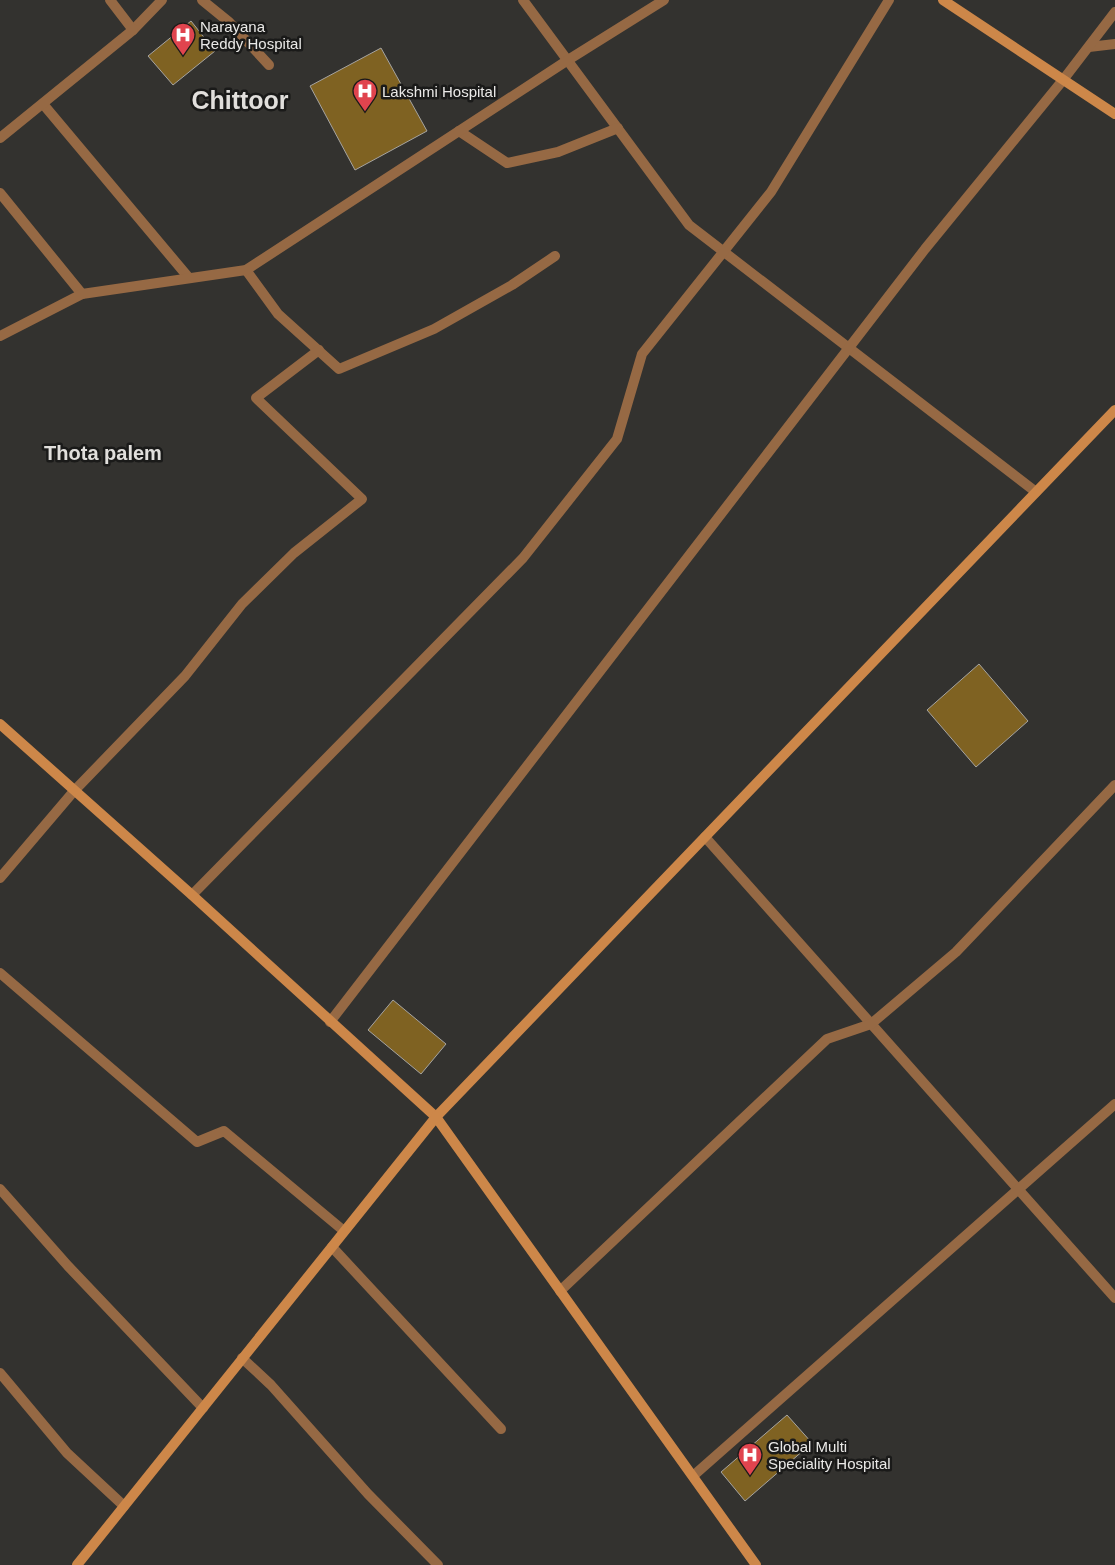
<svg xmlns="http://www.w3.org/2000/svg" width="1115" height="1565" font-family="Helvetica,sans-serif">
<rect width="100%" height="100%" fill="#33322f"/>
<!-- building -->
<g fill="#7f6222" stroke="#a6a4a1">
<polygon points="191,21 215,51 173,85 148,56"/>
<polygon points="381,48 427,131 355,170 310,86"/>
<polygon points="979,664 1028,721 976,767 927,710"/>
<polygon points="393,1000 446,1044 421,1074 368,1030"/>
<polygon points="787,1415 812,1443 745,1501 721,1472"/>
</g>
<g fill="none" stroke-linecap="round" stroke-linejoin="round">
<!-- street -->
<g stroke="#966944" stroke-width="10">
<polyline points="202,0 229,22 269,65"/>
<polyline points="523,0 689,225 1036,492"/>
<polyline points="133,30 162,0"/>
<polyline points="1089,47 1115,44"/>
<polyline points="43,104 189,278"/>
<polyline points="459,131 507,163 558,152 618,128"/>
<polyline points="0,138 133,30 110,0"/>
<polyline points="0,193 82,294"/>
<polyline points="246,270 278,314 339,369 434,329 512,285 555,256"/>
<polyline points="0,336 82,294 246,270 568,60 664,0"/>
<polyline points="705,837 1115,1298"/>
<polyline points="0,878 74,791 185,676 242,604 294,553 362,499 256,398 319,350"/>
<polyline points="192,895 523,558 617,439 642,354 771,192 889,0"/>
<polyline points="0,973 197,1142 224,1131 344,1231"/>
<polyline points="330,1022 925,249 1063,80 1115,12"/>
<polyline points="0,1189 68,1266 203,1408"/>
<polyline points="332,1247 501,1429"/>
<polyline points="560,1291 827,1039 871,1024 956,952 1115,785"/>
<polyline points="242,1358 271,1385 368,1494 438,1565"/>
<polyline points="0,1373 67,1453 124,1506"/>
<polyline points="693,1476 1115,1104"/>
</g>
<!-- secondary -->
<g stroke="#cd8749" stroke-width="10">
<polyline points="943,0 1115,114"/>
<polyline points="0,724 192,895 436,1117 756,1565"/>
<polyline points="77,1565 436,1117 1115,410"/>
</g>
</g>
<!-- icons -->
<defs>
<symbol id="hospital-pin" viewBox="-11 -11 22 30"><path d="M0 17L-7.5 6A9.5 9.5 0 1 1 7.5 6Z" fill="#e0444e" stroke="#1a1a19"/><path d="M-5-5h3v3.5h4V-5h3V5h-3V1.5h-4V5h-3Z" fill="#fff"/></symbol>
</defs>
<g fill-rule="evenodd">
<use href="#hospital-pin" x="169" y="21" width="28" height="38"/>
<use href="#hospital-pin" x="351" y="77" width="28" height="38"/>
<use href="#hospital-pin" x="736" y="1441" width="28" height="38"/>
</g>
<g text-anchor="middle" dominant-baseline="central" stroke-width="5" stroke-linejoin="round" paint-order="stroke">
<!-- poi labels -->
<g font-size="15" fill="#eae9e7" stroke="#1a1a19" text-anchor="start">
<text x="200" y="26">Narayana<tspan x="200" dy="17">Reddy Hospital</tspan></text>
<text x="382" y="91">Lakshmi Hospital</text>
<text x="768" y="1446">Global Multi<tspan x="768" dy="17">Speciality Hospital</tspan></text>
</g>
<!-- district labels -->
<g font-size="20" font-weight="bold" fill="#e1dfdc" stroke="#1a1a19">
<text x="103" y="453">Thota palem</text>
</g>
<!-- town labels -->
<g font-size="25" font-weight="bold" fill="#e1dfdc" stroke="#1a1a19">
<text x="240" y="100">Chittoor</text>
</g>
</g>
</svg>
